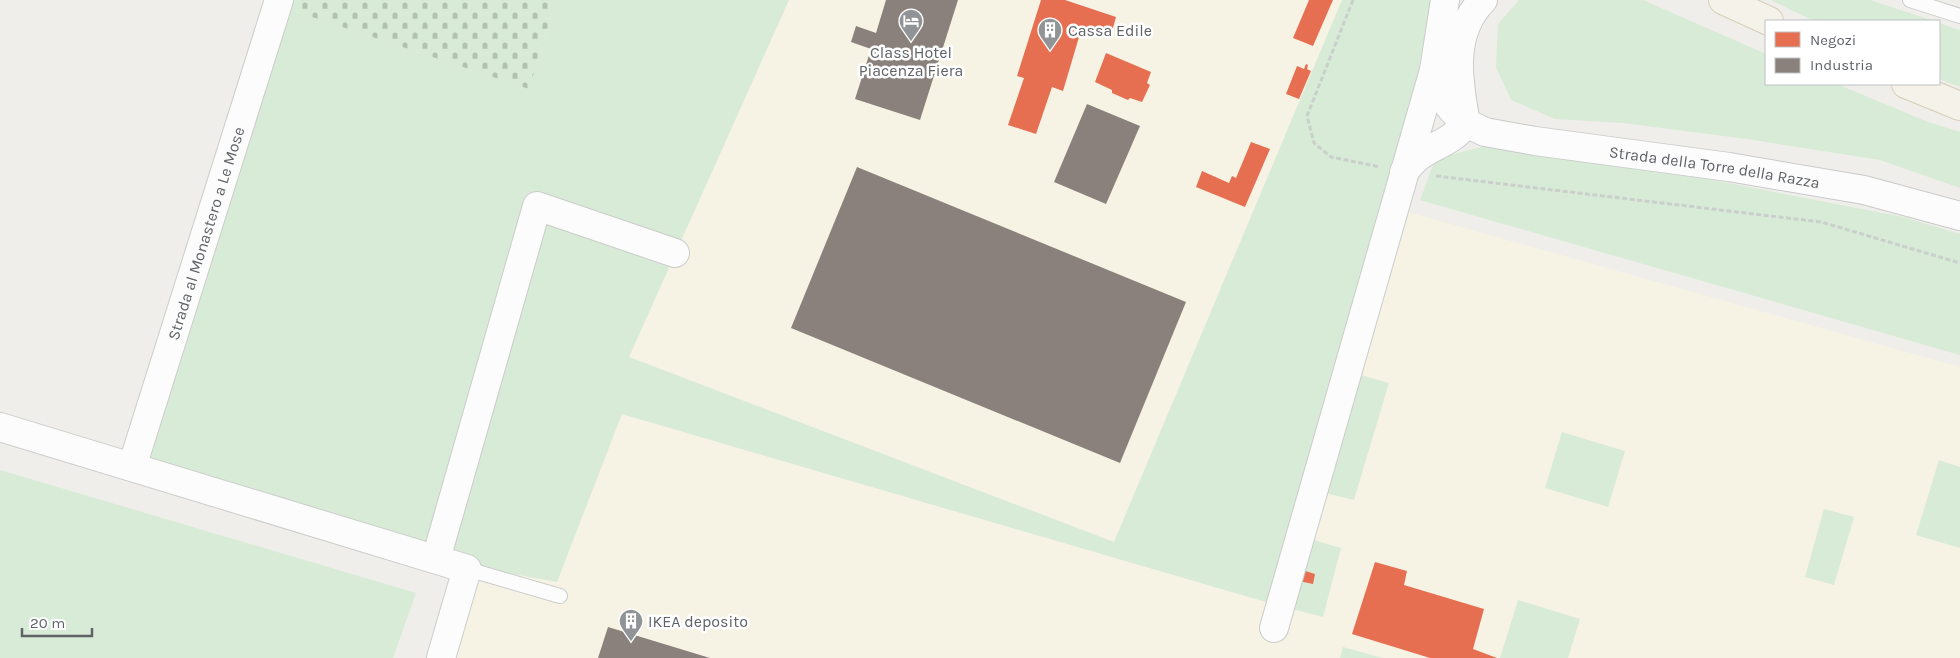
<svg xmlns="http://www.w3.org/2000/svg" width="1960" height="658" font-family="Karla,sans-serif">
<defs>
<pattern id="cemetery-stones" width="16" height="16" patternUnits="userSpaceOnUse" patternTransform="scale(1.25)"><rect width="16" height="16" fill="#d8ebd6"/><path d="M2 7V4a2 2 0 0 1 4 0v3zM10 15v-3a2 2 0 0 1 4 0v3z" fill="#b2c2b1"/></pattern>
</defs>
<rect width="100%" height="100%" fill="#efeeea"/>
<!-- commercial -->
<g fill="#f7f3e4">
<polygon points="789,0 1342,0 1114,542 629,357"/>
<polygon points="1393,208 1960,367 1960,658 436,658 469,566 557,582 621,414 1276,605"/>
</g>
<!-- green -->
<g fill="#d8ebd6">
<polygon points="556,0 789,0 629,357 1114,542 1342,0 1431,0 1393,208 1347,371 1389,383 1354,500 1313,490 1300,536 1341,548 1323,617 1276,605 622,414 557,582 469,566 139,470 285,8 529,89"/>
<polygon points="1519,0 1643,0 1766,54 1766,84 1837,84 1928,122 1960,132 1960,188 1880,160 1747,139 1623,123 1555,119 1511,100 1496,67 1498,24"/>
<polygon points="1771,0 1870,0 1934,21 1814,21"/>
<polygon points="1939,23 1960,30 1960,87 1939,79"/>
<polygon points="1492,144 1672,172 1903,217 1960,234 1960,355 1420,200 1433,165 1450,155"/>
<polygon points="1562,432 1625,451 1608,507 1545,488"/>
<polygon points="1939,460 1960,467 1960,548 1916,535"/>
<polygon points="0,470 416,593 393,658 0,658"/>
<polygon points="1824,509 1854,517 1834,585 1805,577"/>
<polygon points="1518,600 1580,619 1568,658 1500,658"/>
<polygon points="1343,647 1383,658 1340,658"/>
</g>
<!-- cemetery -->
<polygon fill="url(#cemetery-stones)" points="287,0 556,0 529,89 285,8"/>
<!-- shops -->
<g fill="#e76f51">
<polygon points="1041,0 1065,0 1116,17 1111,35 1082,27 1063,91 1052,87 1036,134 1008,125 1024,78 1017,76"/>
<polygon points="1309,0 1333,0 1313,46 1293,38"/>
<polygon points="1106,53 1151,72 1147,83 1150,85 1142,102 1130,98 1128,100 1112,93 1112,90 1095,82"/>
<polygon points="1306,64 1308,65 1307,69 1311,71 1299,99 1286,94 1297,66 1304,69"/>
<polygon points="1251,142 1270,149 1245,207 1196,187 1202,171 1229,183 1232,176 1236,178"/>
<polygon points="1375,562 1407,571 1404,585 1484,609 1473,649 1497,658 1430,658 1352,634"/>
<polygon points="1302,570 1315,574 1313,584 1299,581"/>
</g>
<!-- industry -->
<g fill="#8a817c">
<polygon points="886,0 958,0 920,120 855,99 871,49 851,42 856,26 876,33"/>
<polygon points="1087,104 1140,126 1106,204 1054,182"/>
<polygon points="857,167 1186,302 1120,463 791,328"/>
<polygon points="608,627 710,658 598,658"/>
</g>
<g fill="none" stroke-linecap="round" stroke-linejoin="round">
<defs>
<g id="lane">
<polyline points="1910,0 1960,16"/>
<polyline points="467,569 560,596"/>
</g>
<g id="street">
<path d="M1404 172C1408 167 1413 161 1418 157 1434 145 1454 141 1466 123"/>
<polyline points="0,427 467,569 441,658"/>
<path id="s1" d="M132 467 279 0"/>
<polyline points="436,559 537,206 675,253"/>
<polyline points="1274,628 1434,70"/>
</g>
<g id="secondary">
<path id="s2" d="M1445 0 1434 70 1437 86 1441 96 1453 111 1466 123 1485 132 1535 141 1729 167 1864 190 1960 216"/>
<path d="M1466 123C1458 81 1450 33 1483 0"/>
</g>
<g id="primary">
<polyline points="1723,0 1769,21"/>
<polyline points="1906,84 1960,106"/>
</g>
</defs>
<!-- lane casing -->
<use href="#lane" stroke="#cbcccc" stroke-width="16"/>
<!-- street casing -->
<use href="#street" stroke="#cbcccc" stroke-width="30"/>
<!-- secondary casing -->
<use href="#secondary" stroke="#cacacb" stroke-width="30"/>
<!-- primary casing -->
<use href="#primary" stroke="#d7ceb8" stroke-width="30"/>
<!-- path -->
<g stroke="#cacfcc" stroke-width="3" stroke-dasharray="5 2.5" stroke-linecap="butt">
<polyline points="1353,0 1307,116 1314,143 1331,157 1380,167"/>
<polyline points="1436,176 1821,222 1960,263"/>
</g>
<!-- lane -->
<use href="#lane" stroke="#fdfcfc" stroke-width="14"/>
<!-- street -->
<use href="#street" stroke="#fdfcfc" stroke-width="28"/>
<!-- secondary -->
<use href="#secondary" stroke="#fdfcfc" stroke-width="28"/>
<!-- primary -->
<use href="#primary" stroke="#f4f2e9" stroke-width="28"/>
</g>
<!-- icons -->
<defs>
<symbol id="hotel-pin" viewBox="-11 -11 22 30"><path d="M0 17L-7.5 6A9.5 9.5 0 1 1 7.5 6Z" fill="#919496" stroke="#fff"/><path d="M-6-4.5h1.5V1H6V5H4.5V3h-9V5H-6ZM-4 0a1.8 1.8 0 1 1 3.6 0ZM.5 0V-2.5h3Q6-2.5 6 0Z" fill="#fff"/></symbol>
<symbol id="building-pin" viewBox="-11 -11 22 30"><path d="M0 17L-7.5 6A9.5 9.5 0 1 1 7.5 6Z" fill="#919496" stroke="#fff"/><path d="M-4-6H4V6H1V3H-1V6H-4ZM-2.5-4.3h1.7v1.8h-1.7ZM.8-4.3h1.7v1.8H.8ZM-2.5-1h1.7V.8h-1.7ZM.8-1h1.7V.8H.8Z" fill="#fff"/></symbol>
</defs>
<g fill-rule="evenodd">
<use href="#hotel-pin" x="897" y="7" width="28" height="38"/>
<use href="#building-pin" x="1036" y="16" width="28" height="38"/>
<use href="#building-pin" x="617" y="607" width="28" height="38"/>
</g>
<g text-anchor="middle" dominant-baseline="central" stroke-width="5" stroke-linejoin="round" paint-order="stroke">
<!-- poi labels -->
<g font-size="16" fill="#5f6368" stroke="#fff" text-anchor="start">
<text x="1068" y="30">Cassa Edile</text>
<text x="911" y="52" text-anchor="middle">Class Hotel<tspan x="911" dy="18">Piacenza Fiera</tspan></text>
<text x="648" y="621">IKEA deposito</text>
</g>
<!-- street labels -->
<g font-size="16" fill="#5f6368" stroke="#fff">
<text stroke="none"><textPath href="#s2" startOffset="388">Strada della Torre della Razza</textPath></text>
<text stroke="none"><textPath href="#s1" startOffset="245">Strada al Monastero a Le Mose</textPath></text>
</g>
</g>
<!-- legend -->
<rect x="1765" y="20" width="175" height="65" fill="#ffffff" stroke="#bfc1c3"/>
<rect x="1775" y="32" width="25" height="15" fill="#e76f51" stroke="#bfc1c3"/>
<text x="1810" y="45" font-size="15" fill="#5f6368">Negozi</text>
<rect x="1775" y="58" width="25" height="15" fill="#8a817c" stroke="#bfc1c3"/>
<text x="1810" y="70" font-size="15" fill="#5f6368">Industria</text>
<!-- scale -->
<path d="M22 628v8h70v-8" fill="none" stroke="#5f6368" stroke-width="2.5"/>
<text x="30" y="628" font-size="15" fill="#5f6368" stroke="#ffffff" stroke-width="4" paint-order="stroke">20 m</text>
</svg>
